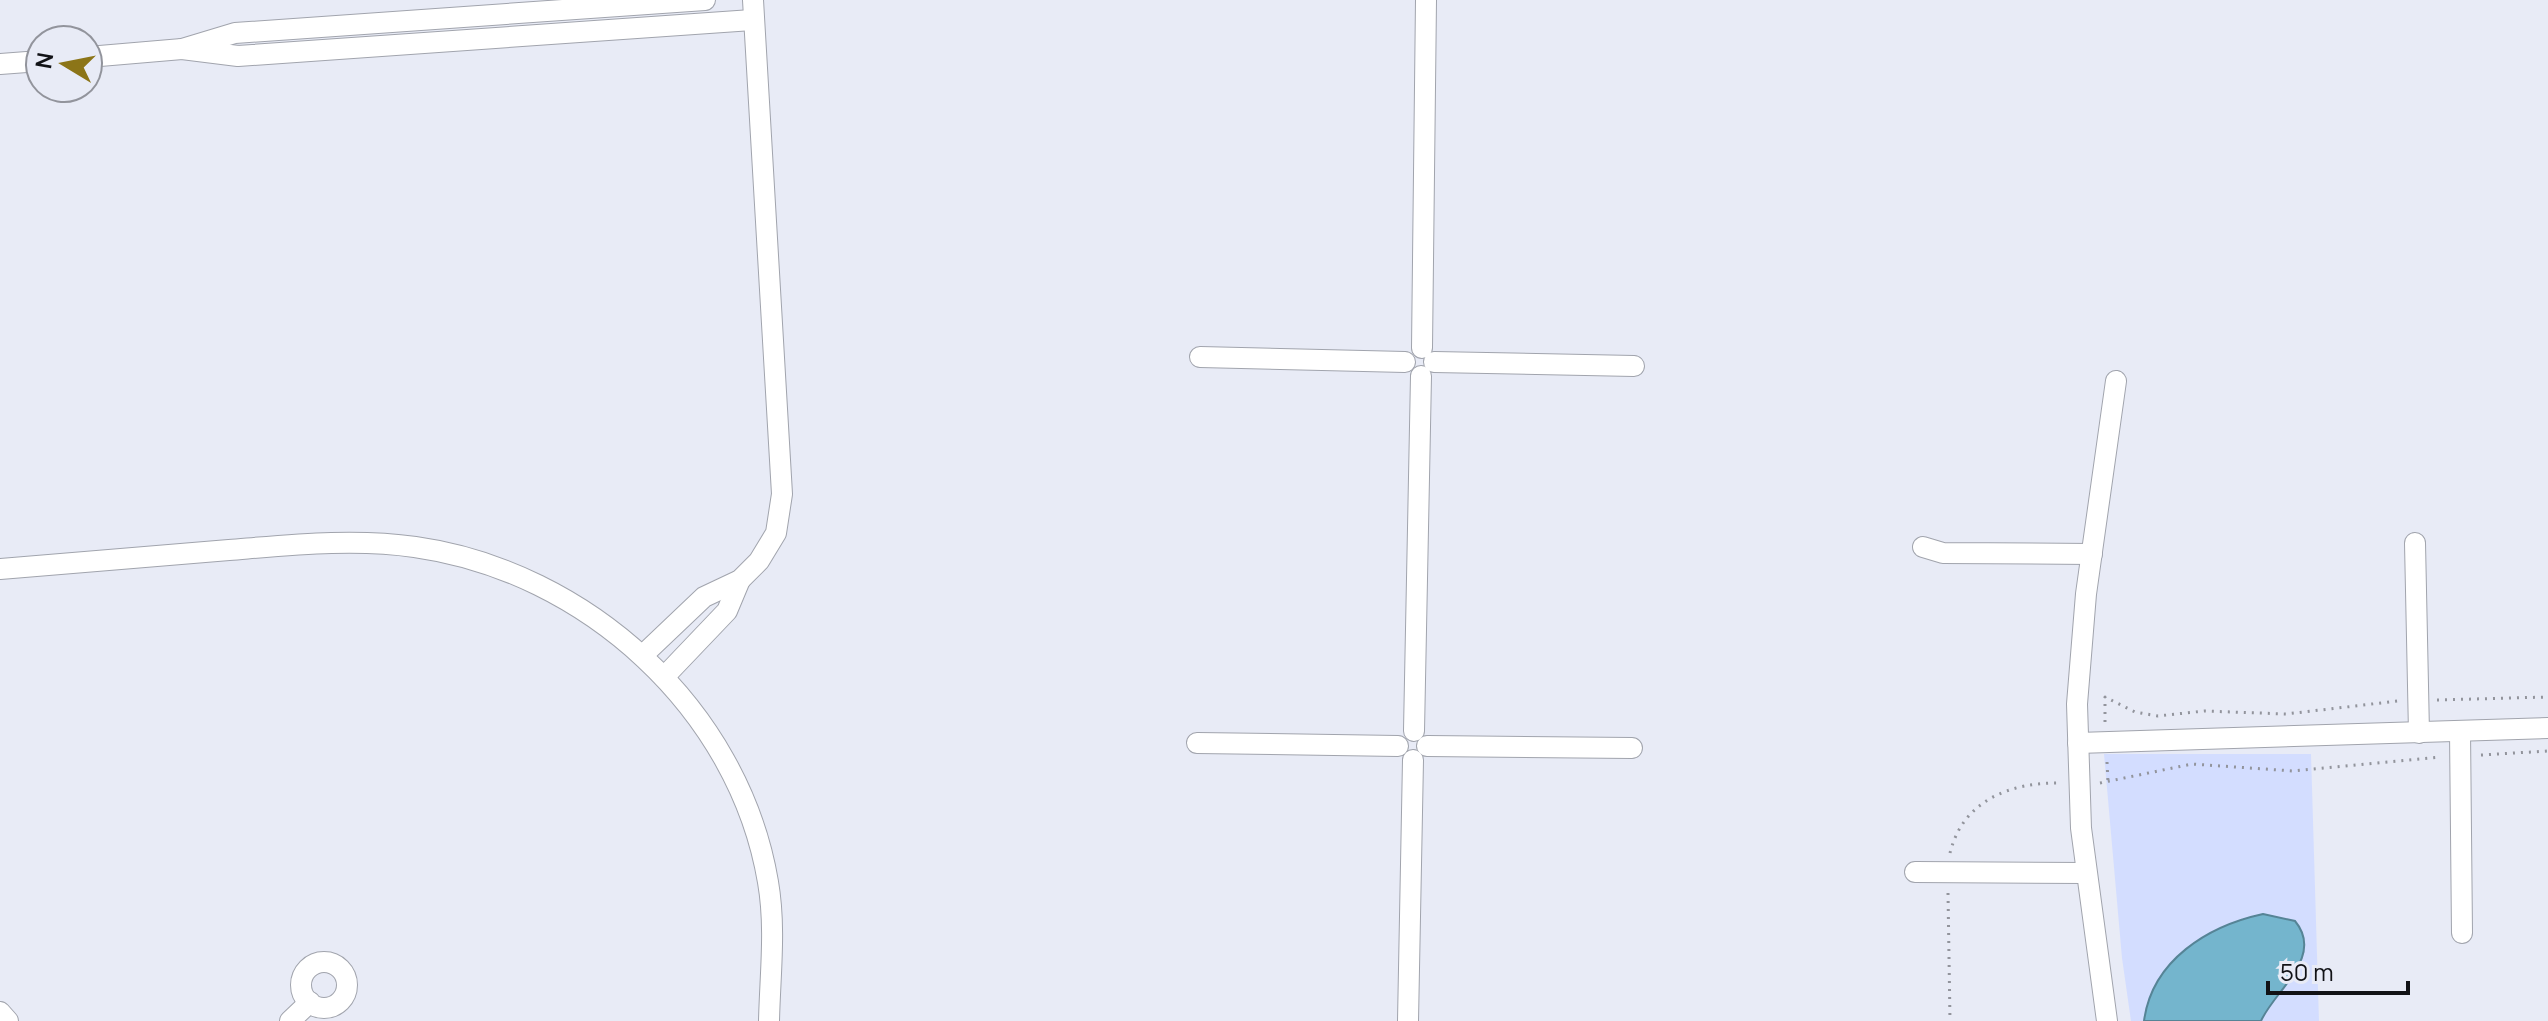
<svg xmlns="http://www.w3.org/2000/svg" width="2548" height="1021" font-family="Manrope,sans-serif">
<rect width="100%" height="100%" fill="#e8ebf6"/>
<!-- green -->
<polygon fill="#d3ddff" points="2104,754 2311,754 2319,1021 2131,1021 2122,958"/>
<!-- water -->
<path fill="#74b5cd" stroke="#568496" stroke-width="2" d="M2263 914 2295 921C2325 957 2274 991 2261 1021H2144C2152 960 2208 926 2263 914Z"/>
<g fill="none" stroke-linecap="round" stroke-linejoin="round">
<defs>
<g id="street">
<polyline points="182,49 238,56 752,20"/>
<polyline points="88,57 182,49 235,33 705,0"/>
<polyline points="0,64 40,61"/>
<polyline points="1422,348 1426,0"/>
<polyline points="1200,357 1405,362"/>
<polyline points="1434,362 1634,366"/>
<polyline points="2415,543 2419,733"/>
<polyline points="1923,547 1943,553 2092,554"/>
<path d="M0 569C76 563 152 556 229 550 290 545 354 538 415 547 586 571 739 709 768 882 776 928 770 975 769 1021"/>
<polyline points="643,655 704,597 740,580 759,561 776,533 782,494 753,0"/>
<polyline points="665,676 727,611 740,580"/>
<polyline points="1414,731 1421,376"/>
<polyline points="2460,731 2462,933"/>
<polyline points="1197,743 1398,746"/>
<polyline points="2078,743 2548,728"/>
<polyline points="1427,746 1632,748"/>
<polyline points="1915,872 2085,873"/>
<circle cx="324" cy="985" r="23"/>
<polyline points="0,1012 8,1021"/>
<polyline points="290,1021 310,1002"/>
<polyline points="1408,1021 1413,760"/>
<polyline points="2107,1021 2081,828 2077,704 2086,594 2116,381"/>
</g>
</defs>
<!-- street casing -->
<use href="#street" stroke="#a1a4ad" stroke-width="22"/>
<!-- path -->
<g stroke="#92949c" stroke-width="3" stroke-dasharray="2 6" stroke-linecap="butt">
<polyline points="2437,700 2548,697"/>
<polyline points="2105,722 2105,697 2135,712 2158,716 2204,711 2286,714 2398,701"/>
<polyline points="2481,755 2548,751"/>
<polyline points="2107,762 2108,782"/>
<polyline points="2100,783 2192,764 2293,771 2441,757"/>
<path d="M1950 853C1963 800 2011 782 2061 783"/>
<polyline points="1948,893 1950,1021"/>
</g>
<!-- street -->
<use href="#street" stroke="#fff" stroke-width="20"/>
</g>
<!-- north arrow -->
<g transform="translate(64 64) rotate(280)"><circle r="38" fill="#e8ebf6" stroke="#92949c" stroke-width="2"/>
<path d="M0-6L14 30L0 20L-14 30Z" fill="#8c7518"/>
<text y="-12" font-size="22" font-weight="bold" text-anchor="middle" fill="#111216">N</text>
</g>
<!-- scale -->
<path d="M2268 981v12h140v-12" fill="none" stroke="#111216" stroke-width="4"/>
<text x="2280" y="981" font-size="24" fill="#111216" stroke="#e8ebf6" stroke-width="6" paint-order="stroke">50 m</text>
</svg>
